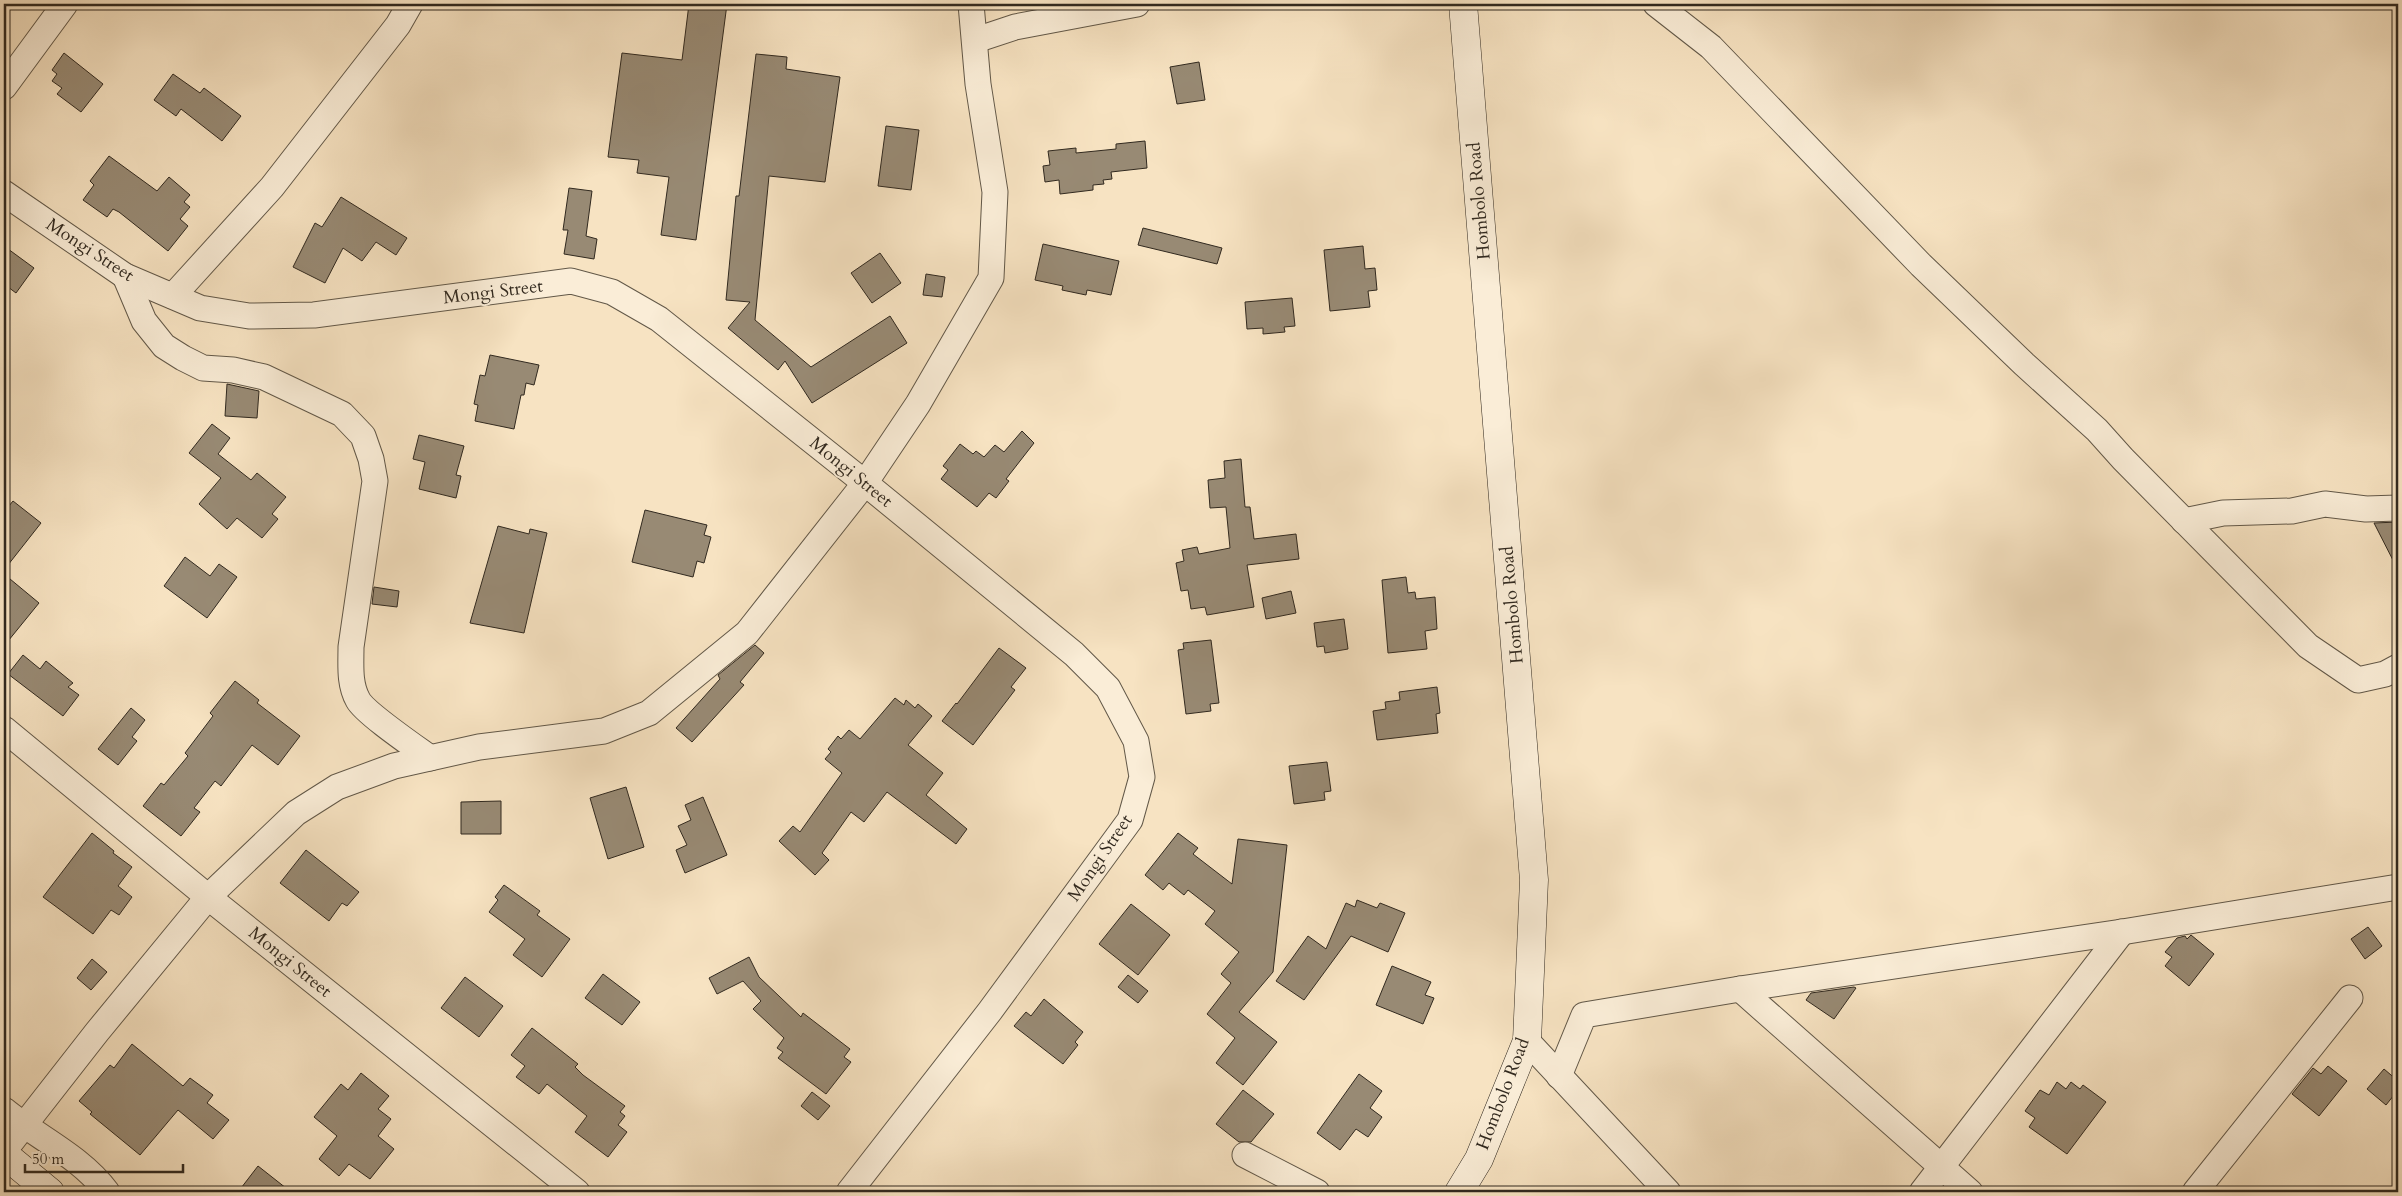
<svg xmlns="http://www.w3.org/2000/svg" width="2402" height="1196" font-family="Cardo,serif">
<rect width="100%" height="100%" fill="#f7e3c2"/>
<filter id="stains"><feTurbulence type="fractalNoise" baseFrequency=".004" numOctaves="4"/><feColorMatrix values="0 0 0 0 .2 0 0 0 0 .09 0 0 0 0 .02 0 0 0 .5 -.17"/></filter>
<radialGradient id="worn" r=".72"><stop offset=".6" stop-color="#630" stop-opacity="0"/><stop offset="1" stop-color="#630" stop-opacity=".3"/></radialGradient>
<!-- building -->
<g fill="#988a74" stroke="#31291f">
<polygon points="689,4 727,4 696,240 661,235 669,177 637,173 639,160 608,157 622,53 682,60"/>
<polygon points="64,53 103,84 81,112 57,94 62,88 52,81 57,74 52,70"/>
<polygon points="756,54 787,57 786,69 840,77 825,182 769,176 755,320 811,367 890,316 907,343 812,403 785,361 778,370 728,328 750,302 726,300 736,196 739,196"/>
<polygon points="1199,62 1205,100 1177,104 1170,67"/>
<polygon points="173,74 200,93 204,88 241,116 222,141 181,109 176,116 154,100"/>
<polygon points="886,126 919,130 911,190 878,186"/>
<polygon points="1145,141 1147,168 1111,172 1112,179 1103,180 1104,184 1093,185 1093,190 1060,194 1059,180 1045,182 1043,166 1050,165 1048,151 1076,148 1076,153 1116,149 1116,144"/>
<polygon points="109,156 157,191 169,177 190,195 184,202 190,207 180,219 188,226 168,251 119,212 113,209 107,217 83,200 94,185 90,181"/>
<polygon points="569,188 592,191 586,236 597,239 594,259 564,254 568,230 563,230"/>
<polygon points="341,197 407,238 396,255 376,242 362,261 343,248 325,283 293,267 315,223 322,227"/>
<polygon points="1143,228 1222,248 1217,264 1138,245"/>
<polygon points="1043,244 1119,261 1111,295 1087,290 1086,295 1062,290 1063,286 1035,280"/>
<polygon points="4,246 34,268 16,293 4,284"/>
<polygon points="1363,246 1365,269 1375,268 1377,290 1368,291 1370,307 1330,311 1324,250"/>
<polygon points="880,253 901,283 872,303 851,273"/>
<polygon points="926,274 945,277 942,297 923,295"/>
<polygon points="1292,298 1295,326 1284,327 1285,332 1263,334 1263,328 1247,329 1245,302"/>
<polygon points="490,355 539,365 534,385 526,383 524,395 521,395 514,429 475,421 478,405 474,404 480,375 485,376"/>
<polygon points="227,384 259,391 257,418 225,416"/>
<polygon points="212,424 230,438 218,454 251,480 257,473 286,497 272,514 278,519 262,538 237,518 227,529 199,504 221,478 189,453"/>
<polygon points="1022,431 1034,443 1006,479 1009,481 996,498 989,493 977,507 941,479 948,470 943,466 960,444 973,454 976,451 984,457 995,445 1004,452"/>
<polygon points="419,435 464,446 456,475 461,476 456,498 419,489 425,462 413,459"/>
<polygon points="1241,459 1245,507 1250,507 1254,539 1296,534 1299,559 1247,565 1254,607 1207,615 1205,607 1191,609 1188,590 1181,591 1176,563 1184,561 1182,550 1197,547 1199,554 1230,548 1226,507 1210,508 1208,480 1225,478 1224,461"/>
<polygon points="13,501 41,523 4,570 4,512"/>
<polygon points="645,510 707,525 704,535 711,537 704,563 697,561 693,577 632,562"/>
<polygon points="2398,522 2398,570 2374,523"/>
<polygon points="498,526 529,534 530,529 547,533 524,633 470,623"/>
<polygon points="185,557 210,576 219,564 237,577 207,618 164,586"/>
<polygon points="4,574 39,603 4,646"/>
<polygon points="1406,577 1408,593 1415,592 1416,599 1435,597 1437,629 1425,631 1427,649 1388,653 1382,580"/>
<polygon points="374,587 399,591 397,607 372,604"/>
<polygon points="1291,591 1296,613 1266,619 1262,598"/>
<polygon points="1344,619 1348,649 1325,653 1324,646 1317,647 1314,623"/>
<polygon points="1211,640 1219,703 1210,704 1211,711 1186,714 1178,650 1184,649 1183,643"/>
<polygon points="755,645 764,653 740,682 744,685 692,742 676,728 720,679 718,675"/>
<polygon points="999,648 1026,668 1011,687 1015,690 973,745 942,721 956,703 957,704"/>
<polygon points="23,655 40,669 46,661 73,683 68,687 79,695 63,716 8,674"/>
<polygon points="235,681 259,700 257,703 300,736 278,765 252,745 221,786 215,781 194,808 200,812 181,836 143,806 161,783 164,785 188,756 185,753 213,716 210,713"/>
<polygon points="1437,687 1440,713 1436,714 1438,733 1377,740 1373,711 1386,709 1385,702 1400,700 1399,692"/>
<polygon points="895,698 904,705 906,700 915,708 918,704 932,716 908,745 943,773 926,795 967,829 956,844 887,792 864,822 851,812 822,853 829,860 815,875 779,841 793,826 800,832 842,773 825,759 831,752 828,749 838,736 841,739 849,730 860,739"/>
<polygon points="131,708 145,720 132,737 137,741 118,765 98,749"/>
<polygon points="1327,762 1331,791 1324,792 1325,800 1294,804 1289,766"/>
<polygon points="626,787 644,847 608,859 590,798"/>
<polygon points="703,797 727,855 685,873 676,850 687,845 678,826 691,820 685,805"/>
<polygon points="501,801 501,834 461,834 461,802"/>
<polygon points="92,833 114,851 113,853 132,867 118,886 132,897 119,915 111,910 93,934 43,897"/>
<polygon points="1178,833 1198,848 1193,854 1232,884 1238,839 1287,845 1273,972 1239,1012 1277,1042 1243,1085 1216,1063 1235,1038 1207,1014 1231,983 1221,974 1239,952 1205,924 1215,911 1188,890 1184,895 1169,883 1163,890 1145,875"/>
<polygon points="306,850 359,892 347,906 342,903 329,921 280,883"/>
<polygon points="504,885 540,911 537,915 570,939 542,977 513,955 525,939 489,912 498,900 495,897"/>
<polygon points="1357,900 1377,908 1380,903 1405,913 1388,952 1351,936 1304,1000 1276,981 1308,936 1326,949 1346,903 1355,907"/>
<polygon points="1131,904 1170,935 1138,975 1099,944"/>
<polygon points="2368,927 2382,946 2365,959 2351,939"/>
<polygon points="2191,935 2214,954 2189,986 2165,966 2172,957 2165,952 2177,938 2185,936 2187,939"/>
<polygon points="749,957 759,977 801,1017 803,1013 850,1049 844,1057 851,1062 826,1094 778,1058 783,1052 777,1048 784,1038 753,1009 761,1001 743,981 717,994 709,978"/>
<polygon points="92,959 107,972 91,990 77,978"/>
<polygon points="1392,966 1431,982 1425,995 1434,998 1423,1024 1376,1005"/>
<polygon points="603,974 640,1002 622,1025 585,998"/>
<polygon points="1128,975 1148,991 1138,1003 1118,987"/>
<polygon points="465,977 503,1006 479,1037 441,1008"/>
<polygon points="1854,987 1856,988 1834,1019 1806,1000 1811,993"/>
<polygon points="1044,999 1083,1032 1075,1042 1078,1045 1063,1064 1014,1026 1026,1012 1031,1016"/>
<polygon points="532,1028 578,1064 575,1067 583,1075 625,1106 620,1112 625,1116 618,1125 627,1132 608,1157 575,1132 587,1116 547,1084 539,1094 516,1077 525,1066 511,1055"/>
<polygon points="132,1044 183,1086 190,1078 213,1095 207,1103 229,1120 213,1139 178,1110 140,1155 90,1114 92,1112 79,1101 110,1065 114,1068"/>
<polygon points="2328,1066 2347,1081 2319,1116 2292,1094 2313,1068 2321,1074"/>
<polygon points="2384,1069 2398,1081 2398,1090 2386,1105 2367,1089"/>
<polygon points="361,1073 389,1096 378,1109 391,1119 378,1136 394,1149 370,1179 349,1164 339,1176 319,1159 337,1136 314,1117 341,1084 348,1090"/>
<polygon points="1359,1074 1382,1091 1370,1108 1382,1117 1368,1137 1356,1129 1340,1150 1317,1133"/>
<polygon points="2057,1082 2066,1089 2071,1082 2080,1089 2083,1085 2106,1102 2067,1154 2029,1127 2035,1118 2025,1111 2040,1090 2049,1095"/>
<polygon points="1243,1090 1274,1114 1251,1142 1239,1142 1216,1124"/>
<polygon points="812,1092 830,1106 818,1120 801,1106"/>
<polygon points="258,1166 291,1192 238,1192"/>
</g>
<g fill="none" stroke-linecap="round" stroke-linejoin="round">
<defs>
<g id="street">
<polyline points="1656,4 1711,47 1921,265 2024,364 2097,430 2123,459 2308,646 2358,680 2385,674 2398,667"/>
<polyline points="976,40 1015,27 1137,4"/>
<polyline points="4,87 65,4"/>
<polyline points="4,193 125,276 200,308 249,316 314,315 571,281 612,292 659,319 865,483 1074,654 1108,688 1136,741 1142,777 1130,820 990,1011 849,1192"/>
<path d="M125 276 144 321 164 346 183 358 203 368 233 370 264 377 342 414 363 436 371 459 375 481 351 647C351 665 349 684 358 700 365 713 415 747 430 758"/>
<polyline points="173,296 272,187 398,25 410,4"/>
<polyline points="2184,521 2223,513 2292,511 2325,504 2366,509 2398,508"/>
<polyline points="4,729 208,897 577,1192"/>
<polyline points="1740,989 1970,1192"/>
<polyline points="1527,1041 1668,1192"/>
<polyline points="1559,1076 1584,1015 1740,989 2122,932 2398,887"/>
<path d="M4 1110C38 1138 80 1156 107 1192"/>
<polyline points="4,1151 97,1032 208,897 296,813 337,787 394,766 479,747 604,731 649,713 747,633 865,483 918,404 991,278 995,192 978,84 971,4"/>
<polyline points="1245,1155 1317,1192"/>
<polyline points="1922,1192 2122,932"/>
<polyline points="2195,1192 2350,998"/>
</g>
<g id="secondary">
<polyline points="4,1154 50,1192"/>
<polyline points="1459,1192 1479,1159 1527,1041 1534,880 1463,4"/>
</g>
</defs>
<!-- street casing -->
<use href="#street" stroke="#625848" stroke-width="27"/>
<!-- secondary casing -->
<use href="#secondary" stroke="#31291f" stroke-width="29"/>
<!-- street -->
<use href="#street" stroke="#faedd7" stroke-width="25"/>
<!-- secondary -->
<use href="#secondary" stroke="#faedd7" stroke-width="28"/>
</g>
<g text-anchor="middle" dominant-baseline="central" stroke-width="4" stroke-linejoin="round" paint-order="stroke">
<!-- street labels -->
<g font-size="18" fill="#31291f" stroke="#faedd7">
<text transform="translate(1479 201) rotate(-95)">Hombolo Road</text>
<text transform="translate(90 250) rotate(33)">Mongi Street</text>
<text transform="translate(493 292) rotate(-7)">Mongi Street</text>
<text transform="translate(851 472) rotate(39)">Mongi Street</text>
<text transform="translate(1512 605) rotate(-95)">Hombolo Road</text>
<text transform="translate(1100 858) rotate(-56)">Mongi Street</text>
<text transform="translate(290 962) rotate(39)">Mongi Street</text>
<text transform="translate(1503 1094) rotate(-69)">Hombolo Road</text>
</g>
</g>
<!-- margin -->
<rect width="2402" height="1196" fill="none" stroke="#f7e3c2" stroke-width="20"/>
<rect x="5" y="5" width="2392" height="1186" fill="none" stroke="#31291f" stroke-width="2.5"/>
<rect x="10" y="10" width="2382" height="1176" fill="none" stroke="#31291f"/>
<!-- scale -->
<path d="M25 1164v8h158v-8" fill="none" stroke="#31291f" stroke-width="2.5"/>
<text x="32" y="1164" font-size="15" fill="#31291f" stroke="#faedd7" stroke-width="4" paint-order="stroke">50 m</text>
<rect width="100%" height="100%" filter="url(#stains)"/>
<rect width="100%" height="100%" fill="url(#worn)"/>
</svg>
